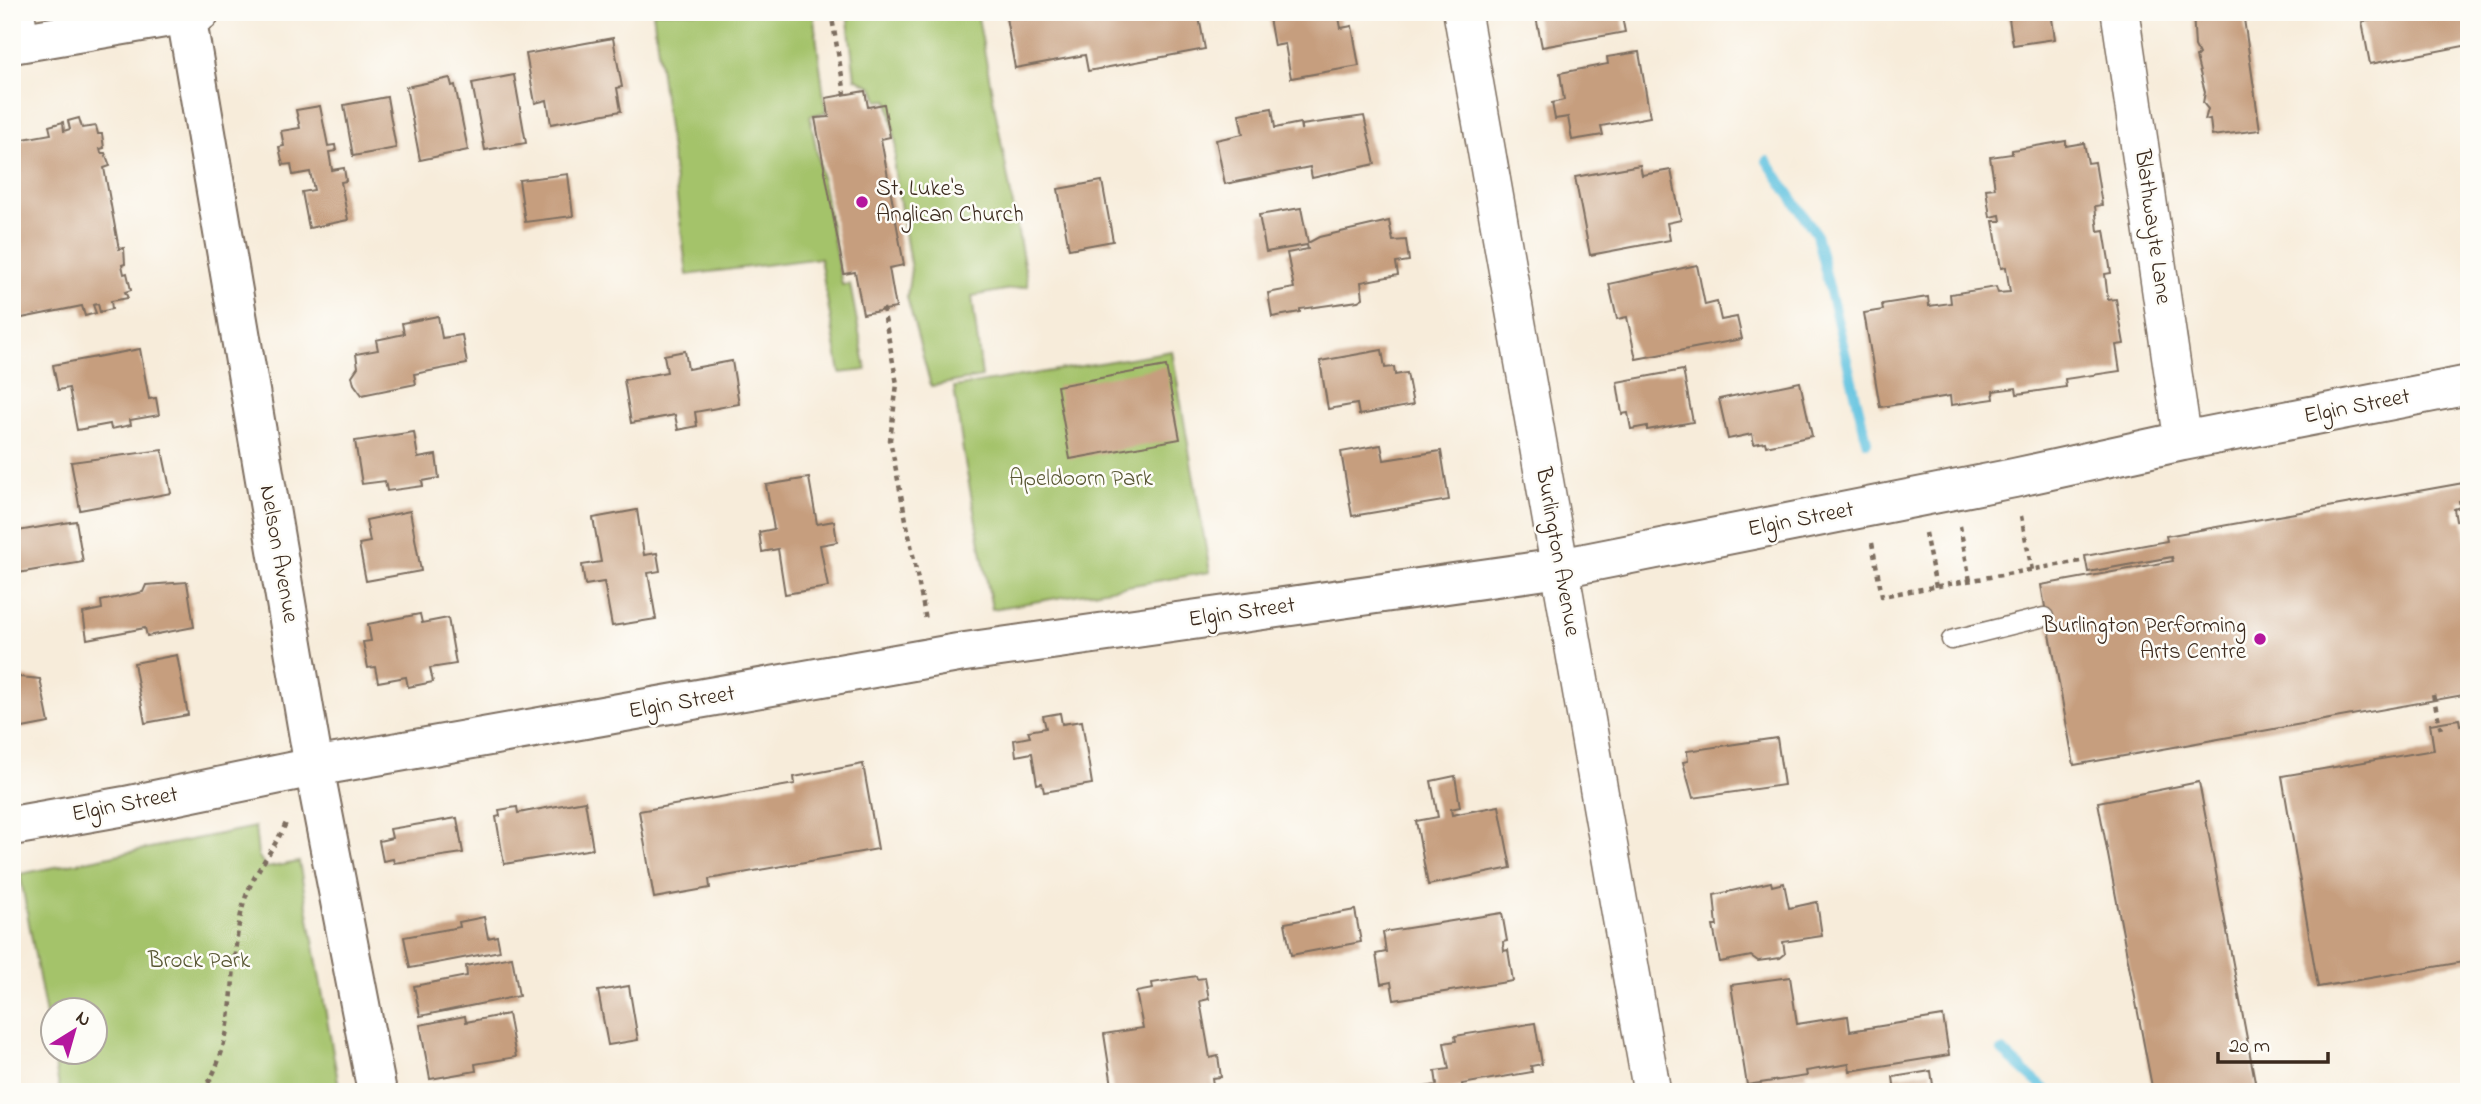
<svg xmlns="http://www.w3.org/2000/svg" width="2481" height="1104" font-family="'Indie Flower',sans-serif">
<rect width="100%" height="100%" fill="#fdfcf7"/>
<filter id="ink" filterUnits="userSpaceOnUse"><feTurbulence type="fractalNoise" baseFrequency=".0143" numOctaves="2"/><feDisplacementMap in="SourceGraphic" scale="14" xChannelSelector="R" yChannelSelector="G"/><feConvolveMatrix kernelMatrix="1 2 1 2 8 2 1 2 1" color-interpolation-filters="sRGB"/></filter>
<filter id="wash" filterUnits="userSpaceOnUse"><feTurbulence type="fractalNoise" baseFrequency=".00686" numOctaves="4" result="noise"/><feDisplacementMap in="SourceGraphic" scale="28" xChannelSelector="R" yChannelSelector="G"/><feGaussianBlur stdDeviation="1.57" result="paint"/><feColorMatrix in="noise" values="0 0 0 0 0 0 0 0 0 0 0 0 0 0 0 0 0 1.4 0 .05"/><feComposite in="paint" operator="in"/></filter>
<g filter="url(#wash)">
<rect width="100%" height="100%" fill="#f7ecda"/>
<!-- green -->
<g fill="#a4c36b" stroke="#707644" stroke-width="2" fill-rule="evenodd">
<polygon points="653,12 813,12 826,112 810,116 842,285 850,284 866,370 840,373 820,258 687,275"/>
<polygon points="847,12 977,12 1028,286 972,296 982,377 931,386 907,297 911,269 894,168 896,144 888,100 878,101 873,87 855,78"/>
<polygon points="1172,351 1210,572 992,609 963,451 954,387"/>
<path d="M255 827 258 855 266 868 299 862 340 1092H60L20 874ZM52 1010H94V1052H52Z"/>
</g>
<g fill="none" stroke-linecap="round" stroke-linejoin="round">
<!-- stream -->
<g stroke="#62c3e0" stroke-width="10">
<polyline points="1767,161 1816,234 1867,442"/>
<polyline points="2002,1051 2048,1092"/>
</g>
</g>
<g id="blocks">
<!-- building -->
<g fill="#c69e7e">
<polygon points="1005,12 1198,12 1205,49 1088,71 1085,55 1015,68"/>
<polygon points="1268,12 1338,12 1341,28 1352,26 1359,66 1291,78 1285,44 1274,46"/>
<polygon points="1535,12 1621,12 1625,32 1542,47"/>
<polygon points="2008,12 2051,12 2055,39 2013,45"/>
<polygon points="2193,12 2243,12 2260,130 2212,136 2210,119 2205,120 2208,109 2203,103 2205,92 2196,57 2199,54 2195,46"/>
<polygon points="2415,12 2467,12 2469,45 2370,64 2362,22"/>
<polygon points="613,38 622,87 617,88 621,111 551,124 547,100 535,103 526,54"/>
<polygon points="1639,52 1650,117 1601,126 1603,135 1572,140 1568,117 1555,119 1552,103 1564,100 1560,73 1608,64 1607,57"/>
<polygon points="514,75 526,143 485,150 472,83"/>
<polygon points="450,78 452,86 455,85 468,150 420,160 406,87"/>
<polygon points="865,91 868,107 884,104 890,137 881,139 904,265 889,268 896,308 863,314 855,272 844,274 815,118 829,117 826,98"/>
<polygon points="387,97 396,148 353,156 344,105"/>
<polygon points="320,106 328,146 335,145 336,151 329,152 332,170 344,168 346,181 341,182 348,220 309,228 302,192 314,190 310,172 293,175 291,164 283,165 279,147 284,146 281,131 300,128 296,110"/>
<polygon points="1272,108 1275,128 1300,123 1301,130 1302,125 1364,116 1375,164 1312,178 1310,167 1225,184 1216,140 1243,134 1239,114"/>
<polygon points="79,118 82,128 96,126 98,134 102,134 104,148 100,149 101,153 105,153 110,166 104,168 119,249 124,248 125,264 122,265 124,274 127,273 131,290 125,292 128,298 111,301 112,309 100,312 98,304 93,305 96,313 85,316 82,306 12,320 12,141 51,134 49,126 63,122 64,131 70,129 68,121"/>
<polygon points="2066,141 2066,146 2084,143 2088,163 2095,162 2102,205 2095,206 2098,231 2104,230 2111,273 2105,274 2108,300 2116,299 2124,344 2116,345 2120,371 2065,379 2066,387 2017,394 2016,388 1993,391 1994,399 1951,405 1950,396 1880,407 1864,313 1883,310 1882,304 1928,297 1929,306 1951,303 1950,294 1996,287 1998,293 2010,292 2006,267 2001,268 1993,221 2001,221 2000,215 1990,217 1986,189 1995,188 1990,157 2012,154 2012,150"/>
<polygon points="1640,165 1642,175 1671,170 1681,220 1667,223 1670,240 1590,255 1575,177"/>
<polygon points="568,174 573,216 525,222 519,180"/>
<polygon points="1102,181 1113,241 1069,249 1058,189"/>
<polygon points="1301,208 1308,243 1319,237 1389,221 1393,241 1406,240 1409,261 1396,263 1398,275 1361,282 1363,298 1358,301 1300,309 1300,312 1272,317 1268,293 1294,288 1287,253 1308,249 1307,245 1266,252 1259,215"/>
<polygon points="1697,265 1705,305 1717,302 1721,320 1737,317 1742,339 1636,359 1627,317 1617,319 1609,284"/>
<polygon points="438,316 442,338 462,335 467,364 414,374 416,384 362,395 354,384 352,376 358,367 356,354 378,350 376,340 404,334 402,323"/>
<polygon points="140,349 149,399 156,398 159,415 130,420 131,425 111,429 110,424 77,430 69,388 58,390 53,365"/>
<polygon points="1382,350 1385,368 1394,367 1395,375 1407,373 1413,405 1359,415 1357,404 1328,409 1320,361"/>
<polygon points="685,351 688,369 732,361 739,404 695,412 697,426 678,430 675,415 631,423 624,380 667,372 664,355"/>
<polygon points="1166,366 1180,439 1070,459 1057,386"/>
<polygon points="1683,370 1693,422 1647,430 1647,426 1631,429 1628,413 1622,414 1617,382"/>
<polygon points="1800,382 1812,436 1766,446 1765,442 1754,444 1752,434 1728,439 1719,399"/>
<polygon points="414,432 418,458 436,455 439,478 422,481 423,486 387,491 385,481 362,484 355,441"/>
<polygon points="1381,445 1384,460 1441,451 1449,500 1352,516 1341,452"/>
<polygon points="162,450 171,493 80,510 71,462"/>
<polygon points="809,478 817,524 834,521 837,542 820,545 828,587 785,594 778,549 762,552 759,532 774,529 766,485"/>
<polygon points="2469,482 2469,500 2459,501 2460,507 2454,509 2456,521 2463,520 2469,556 2469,694 2074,765 2041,585 2173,561 2172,557 2088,572 2085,556 2167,541 2166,536"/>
<polygon points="637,510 644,555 657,553 660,571 648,573 656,619 612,626 604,582 585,585 582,565 601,562 593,518"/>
<polygon points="410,511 421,571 366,581 359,544 370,542 366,520"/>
<polygon points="76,521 83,562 12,574 12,532"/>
<polygon points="187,582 194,627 147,636 145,628 87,639 83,613 102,609 101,601 143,592 146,585"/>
<polygon points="420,614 422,623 448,618 456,664 430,668 433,682 408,687 406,677 378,682 375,667 368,668 363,642 371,641 368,624"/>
<polygon points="177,655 188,715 145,723 134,663"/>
<polygon points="20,677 40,679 49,723 12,730 12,678"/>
<polygon points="1060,713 1062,724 1082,721 1092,784 1044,792 1042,783 1037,784 1032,753 1016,756 1014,740 1030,737 1028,731 1046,728 1043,716"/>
<polygon points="2459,719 2460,725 2469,723 2469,961 2318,987 2282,776 2434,750 2430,724"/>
<polygon points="1777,738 1784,785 1693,798 1683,762 1688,761 1687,751"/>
<polygon points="863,764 878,849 709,879 710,888 654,898 639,811 795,784 794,777"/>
<polygon points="1455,776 1460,807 1451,809 1452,815 1499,806 1511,868 1428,885 1416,821 1438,817 1431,781"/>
<polygon points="2199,782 2257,1092 2153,1092 2098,802"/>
<polygon points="585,801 593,849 504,864 496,817 500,816 499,810 517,807 518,813"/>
<polygon points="457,818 463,853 394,863 393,859 383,861 379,841 392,838 390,829"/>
<polygon points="1771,882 1772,886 1784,883 1789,908 1817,902 1822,936 1783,942 1785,954 1780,958 1758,961 1751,956 1720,962 1713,926 1717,926 1714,895"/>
<polygon points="1355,910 1361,942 1291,955 1285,923"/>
<polygon points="1502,913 1507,941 1503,942 1504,951 1508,950 1513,981 1394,1000 1391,982 1381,984 1376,954 1386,952 1383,932"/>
<polygon points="484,917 488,938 497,936 500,951 410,968 404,937 460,927 459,922"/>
<polygon points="512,957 519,996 420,1016 414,986 467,976 466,966"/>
<polygon points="1196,976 1197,979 1205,978 1209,999 1200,1001 1210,1058 1218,1056 1221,1077 1212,1078 1214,1092 1113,1092 1104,1034 1143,1028 1136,992 1153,989 1152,983"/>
<polygon points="1790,977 1797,1024 1848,1016 1850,1031 1943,1016 1949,1055 1850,1071 1849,1064 1806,1071 1807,1076 1747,1085 1731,985"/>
<polygon points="629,986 638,1040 608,1045 598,991"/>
<polygon points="508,1014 516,1057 475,1064 476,1071 430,1079 420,1025 465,1016 466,1022"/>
<polygon points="1535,1023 1542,1064 1531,1066 1532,1072 1462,1084 1462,1087 1449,1090 1450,1092 1411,1092 1411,1089 1437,1085 1435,1071 1449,1069 1444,1043 1456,1041 1455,1036"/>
<polygon points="1931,1071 1934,1092 1895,1092 1893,1077"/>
</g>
</g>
</g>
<g filter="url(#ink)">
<use href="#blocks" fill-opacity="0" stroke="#7d6e60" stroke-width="2"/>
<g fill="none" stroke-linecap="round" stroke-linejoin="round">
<defs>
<g id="lane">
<polyline points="25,12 30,41"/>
<polyline points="1951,640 2044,617"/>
</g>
<g id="street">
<polyline points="1462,12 1652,1092"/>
<polyline points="2120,12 2183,441"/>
</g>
<g id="secondary">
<polyline points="186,15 314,767 377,1092"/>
<polyline points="12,44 200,12"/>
<polyline points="12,826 125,806 314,767 958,653 1560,568 2014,478 2183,441 2469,385"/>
</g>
</defs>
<!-- lane casing -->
<use href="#lane" stroke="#7d6e60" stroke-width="21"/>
<!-- street casing -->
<use href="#street" stroke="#7d6e60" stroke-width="40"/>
<!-- secondary casing -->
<use href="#secondary" stroke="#7d6e60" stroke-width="42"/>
<!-- path -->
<g stroke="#7d6e60" stroke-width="4.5" stroke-dasharray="5 5" stroke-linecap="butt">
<polyline points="831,12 845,94"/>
<polyline points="883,308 897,384 890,440 926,620"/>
<polyline points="2021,516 2032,570"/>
<polyline points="1960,526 1970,581"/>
<polyline points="1925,533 1936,587"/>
<polyline points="1872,543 1882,596 2086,560"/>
<polyline points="2433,695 2441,730"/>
<path d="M203 1092C243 1030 225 965 245 899 254 871 274 850 286 823"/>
</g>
<!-- lane -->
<use href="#lane" stroke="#fff" stroke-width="18"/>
<!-- street -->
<use href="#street" stroke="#fff" stroke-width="37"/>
<!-- secondary -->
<use href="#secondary" stroke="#fff" stroke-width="38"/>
</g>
</g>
<!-- markers -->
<g fill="#b5179e" stroke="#fdfcf7" stroke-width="2.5">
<circle cx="862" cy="202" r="7"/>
<circle cx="2260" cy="639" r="7"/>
</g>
<g text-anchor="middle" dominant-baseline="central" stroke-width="5" stroke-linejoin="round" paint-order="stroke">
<!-- poi labels -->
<g font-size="23" fill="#3b2a1e" stroke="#fdfcf7" text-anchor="start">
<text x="876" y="189">St. Luke's<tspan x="876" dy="26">Anglican Church</tspan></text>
<text x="2246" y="626" text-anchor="end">Burlington Performing<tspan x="2246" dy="26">Arts Centre</tspan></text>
</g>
<!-- street labels -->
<g font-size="23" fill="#3b2a1e" stroke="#fdfcf7">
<text transform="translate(2152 227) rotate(82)">Blathwayte Lane</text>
<text transform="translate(2357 407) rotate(-11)">Elgin Street</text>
<text transform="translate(1801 520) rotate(-11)">Elgin Street</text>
<text transform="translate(1557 552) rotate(80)">Burlington Avenue</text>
<text transform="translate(278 554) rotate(80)">Nelson Avenue</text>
<text transform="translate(1242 613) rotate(-8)">Elgin Street</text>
<text transform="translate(682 703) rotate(-10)">Elgin Street</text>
<text transform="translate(125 805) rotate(-11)">Elgin Street</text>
</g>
<!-- park labels -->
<g font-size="23" fill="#5a5835" stroke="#fdfcf7">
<text x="1081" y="479">Apeldoorn Park</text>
<text x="199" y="961">Brock Park</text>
</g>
</g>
<!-- margin -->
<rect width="2481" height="1104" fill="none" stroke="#fdfcf7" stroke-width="42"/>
<!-- north arrow -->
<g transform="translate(74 1031) rotate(37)"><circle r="33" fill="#fdfcf7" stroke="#afa8a0" stroke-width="2"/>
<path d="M0-5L12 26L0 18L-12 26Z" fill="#b5179e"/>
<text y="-10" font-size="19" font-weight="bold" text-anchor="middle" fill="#3b2a1e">N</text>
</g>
<!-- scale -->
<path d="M2218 1052v10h110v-10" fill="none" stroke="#3b2a1e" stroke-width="3.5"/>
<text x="2229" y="1052" font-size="21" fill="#3b2a1e" stroke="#fdfcf7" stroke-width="5" paint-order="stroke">20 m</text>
</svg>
